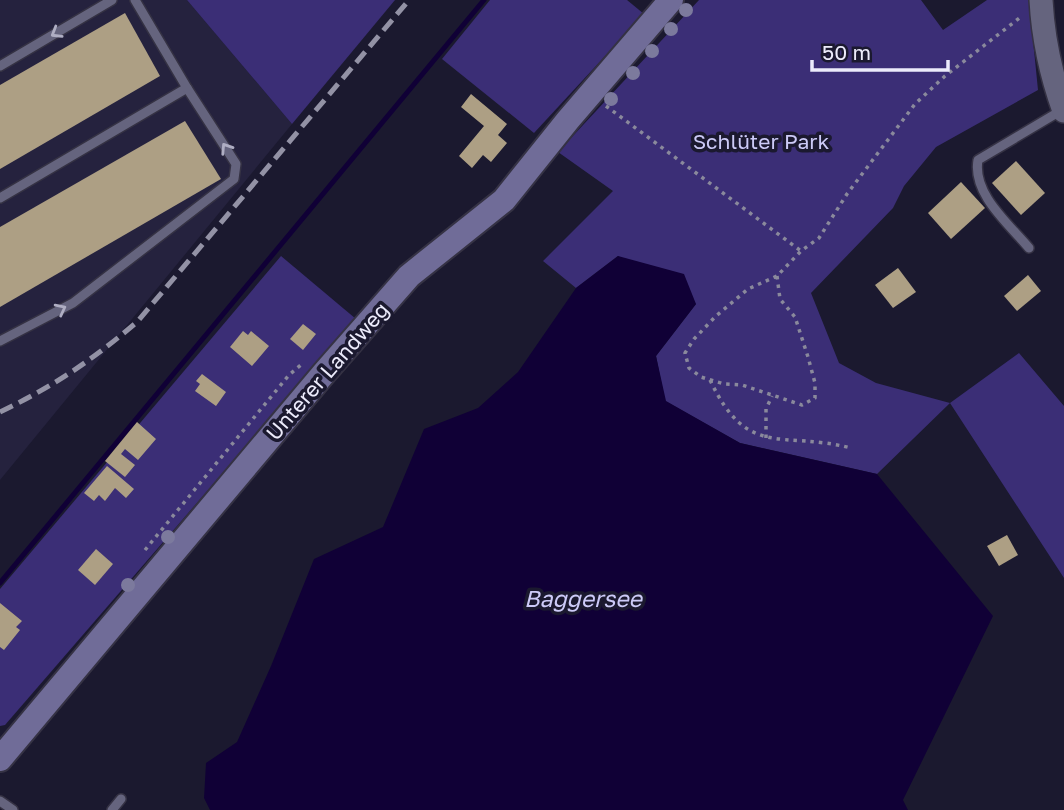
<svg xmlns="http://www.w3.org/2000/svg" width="1064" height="810" font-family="'Golos Text',sans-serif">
<rect width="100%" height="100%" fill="#1b192f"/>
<!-- built -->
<polygon fill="#25223e" points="0,0 187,0 292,124 0,480"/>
<!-- green -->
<g fill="#3b2e76">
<polygon points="187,0 395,0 292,124"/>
<polygon points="490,0 627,0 644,14 534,133 442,59"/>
<polygon points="699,0 921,0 943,30 987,0 1029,0 1038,90 936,147 904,186 893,208 811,293 839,363 876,383 950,403 1019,353 1064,406 1064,578 950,403 877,474 740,443 665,401 656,356 696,304 618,256 576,288 543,261 613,191 558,152"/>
<polygon points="281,256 356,319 5,725 0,726 0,589"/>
</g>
<!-- water -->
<polygon fill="#100036" points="618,256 684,274 696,304 656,356 666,401 740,443 877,474 993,616 903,800 908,810 210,810 204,798 206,763 237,742 271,666 314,559 383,527 424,429 478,408 518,372 576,288"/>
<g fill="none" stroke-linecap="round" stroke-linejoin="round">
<!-- stream -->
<polyline stroke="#100036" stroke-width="5" points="0,583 484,0"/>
</g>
<!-- building -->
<g fill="#ad9f84">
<polygon points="125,13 160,76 0,169 0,85"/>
<polygon points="471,94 507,124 498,135 507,143 491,162 483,155 472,168 459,156 484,126 461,107"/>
<polygon points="185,121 221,179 0,307 0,227"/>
<polygon points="1016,161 1045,193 1021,215 992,183"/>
<polygon points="961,182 985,208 951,239 928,213"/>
<polygon points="898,268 916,292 893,308 875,285"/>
<polygon points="1028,275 1041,291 1017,311 1004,296"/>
<polygon points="303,324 316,334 303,350 290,339"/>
<polygon points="243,331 248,335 251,331 269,346 252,366 230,347"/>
<polygon points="202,374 226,392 216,406 195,391 200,384 196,381"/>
<polygon points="137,422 156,439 138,460 125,449 121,454 135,465 125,477 105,461"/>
<polygon points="107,466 134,489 126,498 115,488 105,501 99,495 94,501 84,493"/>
<polygon points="1007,535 1018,555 999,566 987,546"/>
<polygon points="96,549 113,564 95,585 78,570"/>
<polygon points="0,603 22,621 16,627 20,630 4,650 0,647"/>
</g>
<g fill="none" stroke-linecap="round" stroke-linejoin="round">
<defs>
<g id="service">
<polyline points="0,66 112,0"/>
<polyline points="0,198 187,88"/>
<path d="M1029 248C1009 224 972 194 978 160L1062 110"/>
<polyline points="0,341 73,303 234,179 236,164 187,88 135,0"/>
<polyline points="0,801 13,810"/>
<polyline points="112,810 121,799"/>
</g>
<path id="tertiary" d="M1041 0C1043 38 1051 75 1064 111"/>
<polyline id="secondary" points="0,759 324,373 409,276 504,200 568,120 671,0"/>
</defs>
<!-- service casing -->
<use href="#service" stroke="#353244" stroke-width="12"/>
<!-- tertiary casing -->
<use href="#tertiary" stroke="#353244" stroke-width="26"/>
<!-- secondary casing -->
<use href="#secondary" stroke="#353244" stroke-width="28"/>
<!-- path -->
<g stroke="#8a899c" stroke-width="3.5" stroke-dasharray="3.5 5" stroke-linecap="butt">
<polyline points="606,106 801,251"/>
<polyline points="777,276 780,299 795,317 808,357 815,383 815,398 802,405 742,385 724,384 701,377 689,368 685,353 694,339 716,316 748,289 777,276 801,251 819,238 847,194 915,104 945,76 1022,16"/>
<path d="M710 380C748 460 781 430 851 448"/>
<polyline points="766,438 766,409 772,396"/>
<polyline points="145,550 289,375 302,364"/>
</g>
<!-- service -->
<use href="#service" stroke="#65647e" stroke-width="9"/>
<!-- tertiary -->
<use href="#tertiary" stroke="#65647e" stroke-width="23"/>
<!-- secondary -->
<use href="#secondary" stroke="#706c98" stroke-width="24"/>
<!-- rail -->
<path stroke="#9392a5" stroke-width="5" stroke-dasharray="14 7" stroke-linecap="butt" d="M0 412C54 386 91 361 137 322L409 0"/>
</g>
<!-- trees -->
<g fill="#7c7a9d">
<circle cx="686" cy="10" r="7"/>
<circle cx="671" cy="29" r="7"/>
<circle cx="652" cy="51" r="7"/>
<circle cx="633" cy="73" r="7"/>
<circle cx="611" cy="99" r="7"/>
<circle cx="168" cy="537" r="7"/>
<circle cx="128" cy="585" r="7"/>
</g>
<!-- one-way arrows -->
<defs><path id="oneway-chevron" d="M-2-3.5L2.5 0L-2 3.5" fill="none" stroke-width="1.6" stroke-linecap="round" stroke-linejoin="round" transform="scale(1.75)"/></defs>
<g stroke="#afaec3">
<use href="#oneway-chevron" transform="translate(56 33) rotate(149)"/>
<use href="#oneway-chevron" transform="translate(226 148) rotate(-123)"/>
<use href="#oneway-chevron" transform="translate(61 309) rotate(-27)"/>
</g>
<g text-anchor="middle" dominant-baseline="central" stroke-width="7" stroke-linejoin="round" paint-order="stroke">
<!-- park labels -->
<g font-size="21" fill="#cccaf7" stroke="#1b192f">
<text x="761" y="141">Schlüter Park</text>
</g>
<!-- street labels -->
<g font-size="21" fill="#ecebfb" stroke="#1b192f">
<text transform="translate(327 371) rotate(-49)">Unterer Landweg</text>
</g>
<!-- water labels -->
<g font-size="23" font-style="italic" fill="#cccaf7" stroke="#1b192f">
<text x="583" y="598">Baggersee</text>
</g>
</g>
<!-- scale -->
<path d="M812 60v10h136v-10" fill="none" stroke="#ecebfb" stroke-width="3.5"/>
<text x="822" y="60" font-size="21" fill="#ecebfb" stroke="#1b192f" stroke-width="5" paint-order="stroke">50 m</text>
</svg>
